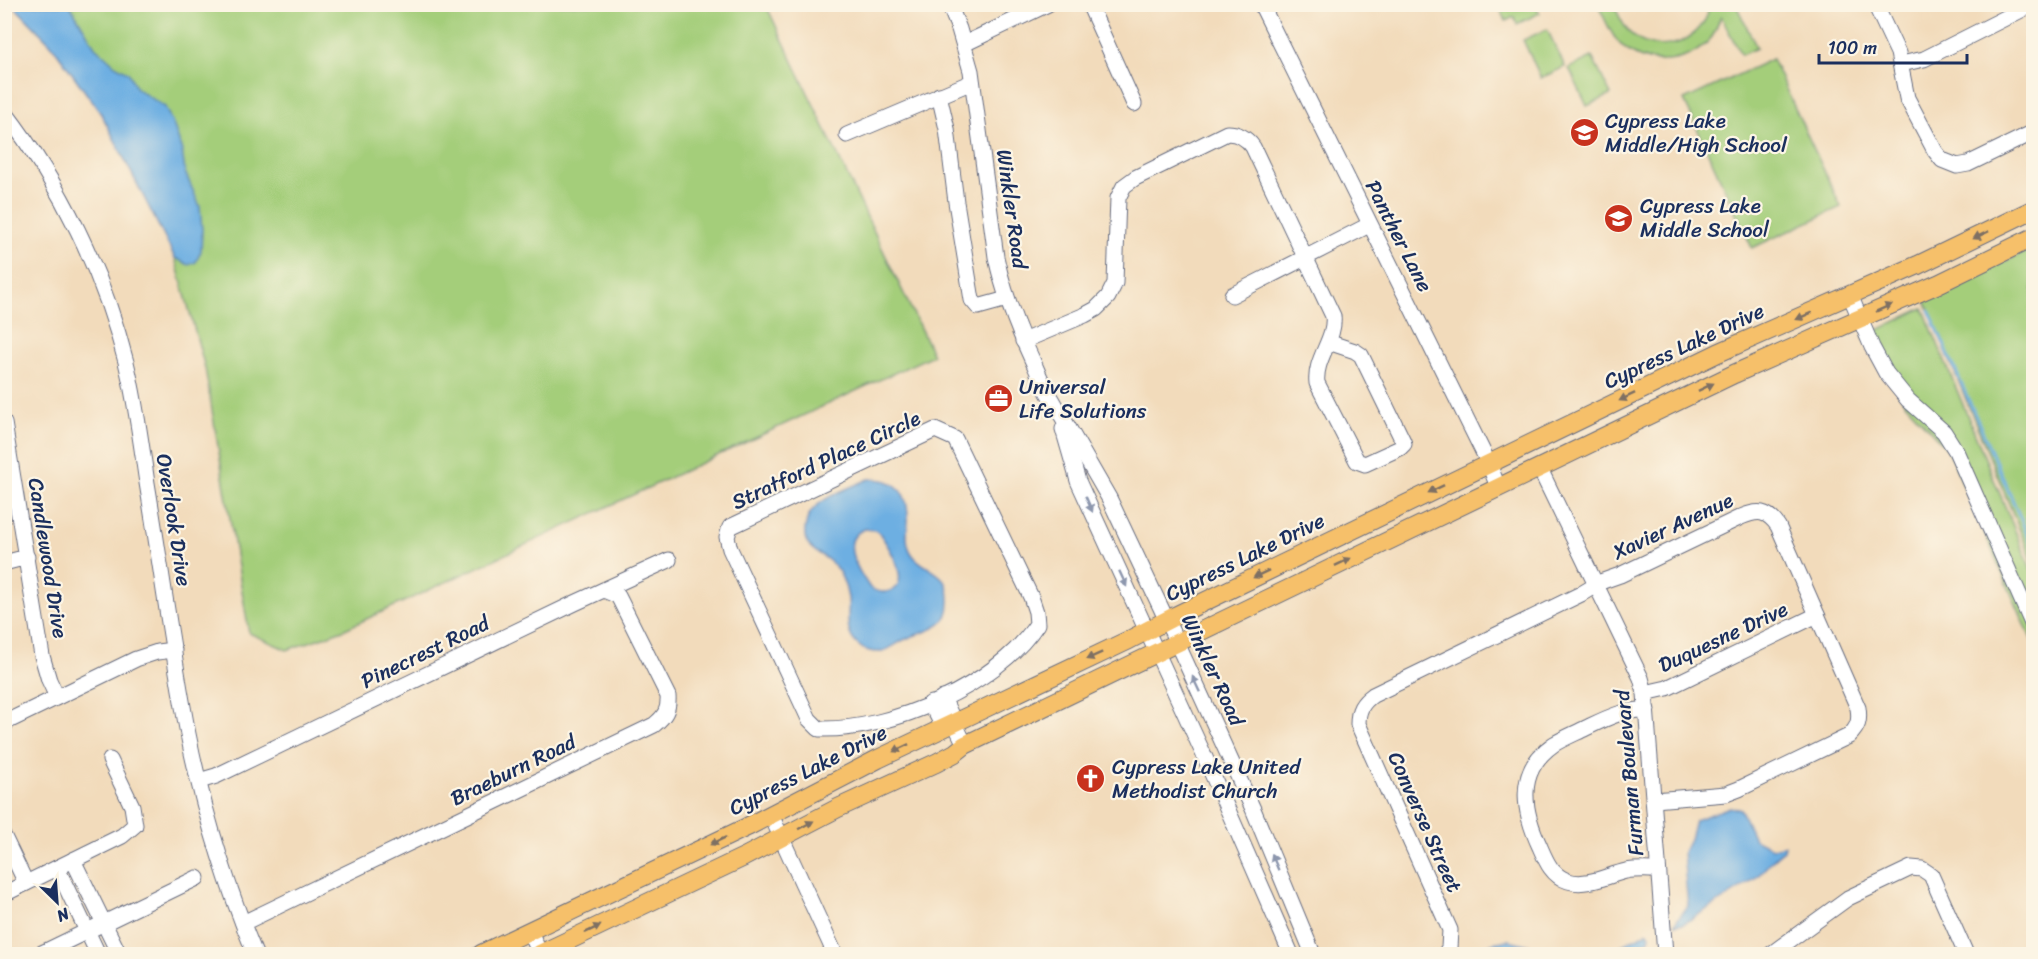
<svg xmlns="http://www.w3.org/2000/svg" width="2038" height="959" font-family="Sriracha,sans-serif">
<rect width="100%" height="100%" fill="#fcf5e5"/>
<filter id="ink" filterUnits="userSpaceOnUse"><feTurbulence type="fractalNoise" baseFrequency=".0167" numOctaves="2"/><feDisplacementMap in="SourceGraphic" scale="12" xChannelSelector="R" yChannelSelector="G"/><feConvolveMatrix kernelMatrix="1 2 1 2 8 2 1 2 1" color-interpolation-filters="sRGB"/></filter>
<filter id="wash" filterUnits="userSpaceOnUse"><feTurbulence type="fractalNoise" baseFrequency=".008" numOctaves="4" result="noise"/><feDisplacementMap in="SourceGraphic" scale="24" xChannelSelector="R" yChannelSelector="G"/><feGaussianBlur stdDeviation="1.35" result="paint"/><feColorMatrix in="noise" values="0 0 0 0 0 0 0 0 0 0 0 0 0 0 0 0 0 1.4 0 .05"/><feComposite in="paint" operator="in"/></filter>
<g filter="url(#wash)">
<rect width="100%" height="100%" fill="#f2dbbb"/>
<!-- green -->
<g fill="#a4ce7a" stroke="#607e6c" stroke-width="1.5">
<polygon points="13,5 766,5 933,355 343,630 287,650 249,633 205,368 175,258 102,115 51,44"/>
<polygon points="1498,5 1529,5 1530,6 1535,5 1540,13 1517,24 1514,17 1506,21"/>
<path d="M1598 5H1614C1618 14 1623 26 1630 33 1652 56 1693 46 1706 18 1708 14 1708 9 1709 5H1736L1757 48 1741 55 1721 16C1718 23 1716 31 1712 37 1688 68 1638 70 1615 38 1608 28 1603 15 1598 5Z"/>
<polygon points="1547,29 1565,67 1541,78 1523,40"/>
<polygon points="1592,57 1611,95 1587,106 1569,68"/>
<polygon points="1772,59 1841,207 1752,248 1684,100"/>
<polygon points="2033,248 2033,562 1925,300"/>
<polygon points="1923,308 2033,574 2033,643 1948,450 1905,403 1863,337"/>
</g>
<!-- water -->
<g fill="#6dafe2" stroke="#446fa0" stroke-width="1.5" fill-rule="evenodd">
<polygon points="13,5 70,5 95,47 115,65 128,72 137,89 165,107 175,129 182,151 185,172 200,207 202,230 201,251 196,262 189,265 175,258 102,115 51,44"/>
<path d="M869 479C899 478 909 495 908 522 907 529 906 537 908 545 913 564 931 566 943 579 948 584 949 592 949 600 950 629 929 629 908 638 898 642 890 650 879 652 873 652 867 651 862 648 842 634 850 618 848 598 846 587 842 574 834 565 818 549 798 550 807 520 813 499 850 488 869 479ZM865 529 875 530 880 534C887 544 897 561 899 573 903 592 882 596 870 588 859 572 837 539 865 529Z"/>
<path d="M1730 807 1741 810 1754 839 1772 848 1785 845 1784 850C1770 859 1764 873 1750 882 1729 897 1705 910 1683 924H1674L1688 906 1683 852 1690 839 1695 820Z"/>
<polygon points="1648,932 1650,935 1649,940 1621,954 1605,954"/>
<polygon points="1509,940 1529,945 1544,954 1477,954 1478,952 1492,943"/>
</g>
<g fill="none" stroke-linecap="round" stroke-linejoin="round">
<!-- stream -->
<polyline stroke="#6dafe2" stroke-width="3" points="1929,310 2034,549"/>
</g>
</g>
<g filter="url(#ink)">
<g fill="none" stroke-linecap="round" stroke-linejoin="round">
<defs>
<g id="minor">
<path d="M949 4 959 29 971 71 996 257C1004 295 1018 330 1035 366 1040 378 1044 388 1052 399L1109 498 1161 608 1253 809 1313 954"/>
<polyline points="1089,4 1134,104"/>
<polyline points="1261,4 1489,464 1498,487"/>
<polyline points="1875,4 1898,53 1907,98 1935,151 1942,160 1957,166 1968,164 2034,132"/>
<polyline points="964,44 1048,4"/>
<polyline points="1901,64 1924,59 2033,4"/>
<polyline points="939,95 947,129 956,202 972,300 978,307 1007,299"/>
<path d="M4 111C61 185 103 272 126 362 136 402 141 443 147 483 161 566 172 651 188 734 203 809 226 884 255 954"/>
<polyline points="847,135 972,82"/>
<polyline points="1232,295 1369,225"/>
<polyline points="1850,295 1872,347 1886,373 1908,400 1944,432 1956,451 2034,628"/>
<path d="M1023 341 1085 315 1096 309 1108 297 1115 283 1118 198 1124 186 1135 178 1227 133C1238 133 1246 137 1253 147L1333 316C1336 339 1314 359 1317 383L1357 461 1365 464 1400 448 1404 444 1403 441 1361 355 1355 351 1328 342"/>
<polyline points="4,423 42,656 49,680 57,697"/>
<polyline points="1063,429 1078,481 1203,753 1291,954"/>
<path d="M935 430 955 439 1031 597 1036 612 1037 624C996 686 891 731 819 729L809 719 730 549 727 537 730 527Z"/>
<polyline points="1539,467 1641,678 1645,693 1665,954"/>
<polyline points="4,563 27,557"/>
<polyline points="1645,693 1667,688 1817,615"/>
<polyline points="943,698 965,745"/>
<polyline points="931,703 943,727"/>
<path d="M1647 710C1624 709 1607 718 1586 728 1576 733 1564 738 1554 744 1515 771 1523 811 1540 847 1546 861 1552 876 1568 881 1587 887 1608 875 1626 871 1637 869 1648 870 1658 870"/>
<polyline points="4,723 136,659 157,652 174,650"/>
<polyline points="199,781 216,776 575,603 669,560"/>
<polyline points="771,815 835,954"/>
<polyline points="4,837 26,883"/>
<polyline points="73,860 119,954"/>
<polyline points="57,868 98,954"/>
<polyline points="4,894 122,836 135,825 132,806 110,760"/>
<path d="M243 923 654 725C665 716 669 710 668 696L618 596 604 590"/>
<polyline points="530,931 540,954"/>
<polyline points="40,954 197,878"/>
<path d="M1445 954 1449 948 1450 930 1358 724C1358 710 1362 703 1373 695L1581 594 1603 581 1620 575 1741 517C1758 510 1767 510 1778 526L1858 708C1860 721 1858 727 1849 736L1739 789 1726 794 1654 800"/>
<polyline points="1771,954 1848,898 1911,868 1922,869 1931,875 1966,954"/>
</g>
<g id="major">
<polyline points="481,954 747,827 878,759 1129,640 1177,615 1718,353 1918,265 2034,209"/>
<polyline points="540,954 744,857 838,808 936,763 955,753 965,745 1734,374 1938,284 2034,237"/>
</g>
</defs>
<!-- minor casing -->
<use href="#minor" stroke="#666b7f" stroke-width="17"/>
<!-- major casing -->
<use href="#major" stroke="#666b7f" stroke-width="20"/>
<!-- minor -->
<use href="#minor" stroke="#fff" stroke-width="15"/>
<!-- major -->
<use href="#major" stroke="#f6c06b" stroke-width="18"/>
</g>
<!-- one-way arrows -->
<defs><path id="oneway-solid" d="M-6-.8H1V-3.2L6.5 0L1 3.2V.8H-6Z" transform="scale(1.5)"/></defs>
<g fill="#7e7064">
<use href="#oneway-solid" transform="translate(1981 235) rotate(154)"/>
<use href="#oneway-solid" transform="translate(1884 308) rotate(-24)"/>
<use href="#oneway-solid" transform="translate(1804 316) rotate(156)"/>
<use href="#oneway-solid" transform="translate(1706 387) rotate(-26)"/>
<use href="#oneway-solid" transform="translate(1627 397) rotate(154)"/>
<use href="#oneway-solid" transform="translate(1436 489) rotate(154)"/>
<use href="#oneway-solid" transform="translate(1343 562) rotate(-26)"/>
<use href="#oneway-solid" transform="translate(1261 574) rotate(154)"/>
<use href="#oneway-solid" transform="translate(1094 656) rotate(156)"/>
<use href="#oneway-solid" transform="translate(901 748) rotate(154)"/>
<use href="#oneway-solid" transform="translate(806 825) rotate(-28)"/>
<use href="#oneway-solid" transform="translate(718 841) rotate(154)"/>
<use href="#oneway-solid" transform="translate(593 929) rotate(-26)"/>
</g>
<g fill="#8d97ae">
<use href="#oneway-solid" transform="translate(1089 504) rotate(66)"/>
<use href="#oneway-solid" transform="translate(1123 579) rotate(65)"/>
<use href="#oneway-solid" transform="translate(1196 684) rotate(-115)"/>
<use href="#oneway-solid" transform="translate(1275 862) rotate(-113)"/>
</g>
</g>
<!-- icons -->
<defs>
<symbol id="school-disc" viewBox="-11 -11 22 22"><circle r="9.5" fill="#c8321e" stroke="#fcf5e5"/><path d="M0-5L7-2L0 1L-7-2ZM-4 1L0 2.5L4 1V4Q0 6-4 4Z" fill="#fff"/></symbol>
<symbol id="office-disc" viewBox="-11 -11 22 22"><circle r="9.5" fill="#c8321e" stroke="#fcf5e5"/><path d="M-6-3h4V-5.5h4V-3h4V5H-6ZM-1-4.5V-3h2v-1.5ZM-6 0V1H6V0Z" fill="#fff"/></symbol>
<symbol id="church-disc" viewBox="-11 -11 22 22"><circle r="9.5" fill="#c8321e" stroke="#fcf5e5"/><path d="M-1.2-6h2.4v3.5h3.3v2.4h-3.3V6h-2.4V-.1h-3.3v-2.4h3.3Z" fill="#fff"/></symbol>
</defs>
<g fill-rule="evenodd">
<use href="#school-disc" x="1568" y="116" width="33" height="33"/>
<use href="#school-disc" x="1602" y="202" width="33" height="33"/>
<use href="#office-disc" x="982" y="382" width="33" height="33"/>
<use href="#church-disc" x="1074" y="762" width="33" height="33"/>
</g>
<g text-anchor="middle" dominant-baseline="central" stroke-width="4.5" stroke-linejoin="round" paint-order="stroke">
<!-- poi labels -->
<g font-size="21" fill="#1b2f5e" stroke="#fcf5e5" text-anchor="start">
<text x="1605" y="121">Cypress Lake<tspan x="1605" dy="24">Middle/High School</tspan></text>
<text x="1640" y="206">Cypress Lake<tspan x="1640" dy="24">Middle School</tspan></text>
<text x="1019" y="387">Universal<tspan x="1019" dy="24">Life Solutions</tspan></text>
<text x="1112" y="767">Cypress Lake United<tspan x="1112" dy="24">Methodist Church</tspan></text>
</g>
<!-- street labels -->
<g font-size="21" fill="#1b2f5e" stroke="#fcf5e5">
<text transform="translate(1012 209) rotate(82)">Winkler Road</text>
<text transform="translate(1399 236) rotate(63)">Panther Lane</text>
<text transform="translate(1684 346) rotate(-25)">Cypress Lake Drive</text>
<text transform="translate(826 460) rotate(-25)">Stratford Place Circle</text>
<text transform="translate(174 520) rotate(81)">Overlook Drive</text>
<text transform="translate(1673 526) rotate(-25)">Xavier Avenue</text>
<text transform="translate(1245 557) rotate(-26)">Cypress Lake Drive</text>
<text transform="translate(48 558) rotate(81)">Candlewood Drive</text>
<text transform="translate(1723 637) rotate(-25)">Duquesne Drive</text>
<text transform="translate(425 652) rotate(-26)">Pinecrest Road</text>
<text transform="translate(1213 670) rotate(65)">Winkler Road</text>
<text transform="translate(513 770) rotate(-26)">Braeburn Road</text>
<text transform="translate(808 770) rotate(-27)">Cypress Lake Drive</text>
<text transform="translate(1629 773) rotate(-95)">Furman Boulevard</text>
<text transform="translate(1425 822) rotate(66)">Converse Street</text>
</g>
</g>
<!-- margin -->
<rect width="2038" height="959" fill="none" stroke="#fcf5e5" stroke-width="24"/>
<!-- north arrow -->
<g transform="translate(57 902) rotate(155)" stroke="#fcf5e5" stroke-width="4.5" paint-order="stroke">
<path d="M0-4.5L10 22L0 15L-10 22Z" fill="#1b2f5e"/>
<text y="-9" font-size="16" font-weight="bold" text-anchor="middle" fill="#1b2f5e">N</text>
</g>
<!-- scale -->
<path d="M1819 54v9h148v-9" fill="none" stroke="#1b2f5e" stroke-width="3"/>
<text x="1828" y="54" font-size="18" fill="#1b2f5e" stroke="#fcf5e5" stroke-width="4.5" paint-order="stroke">100 m</text>
</svg>
